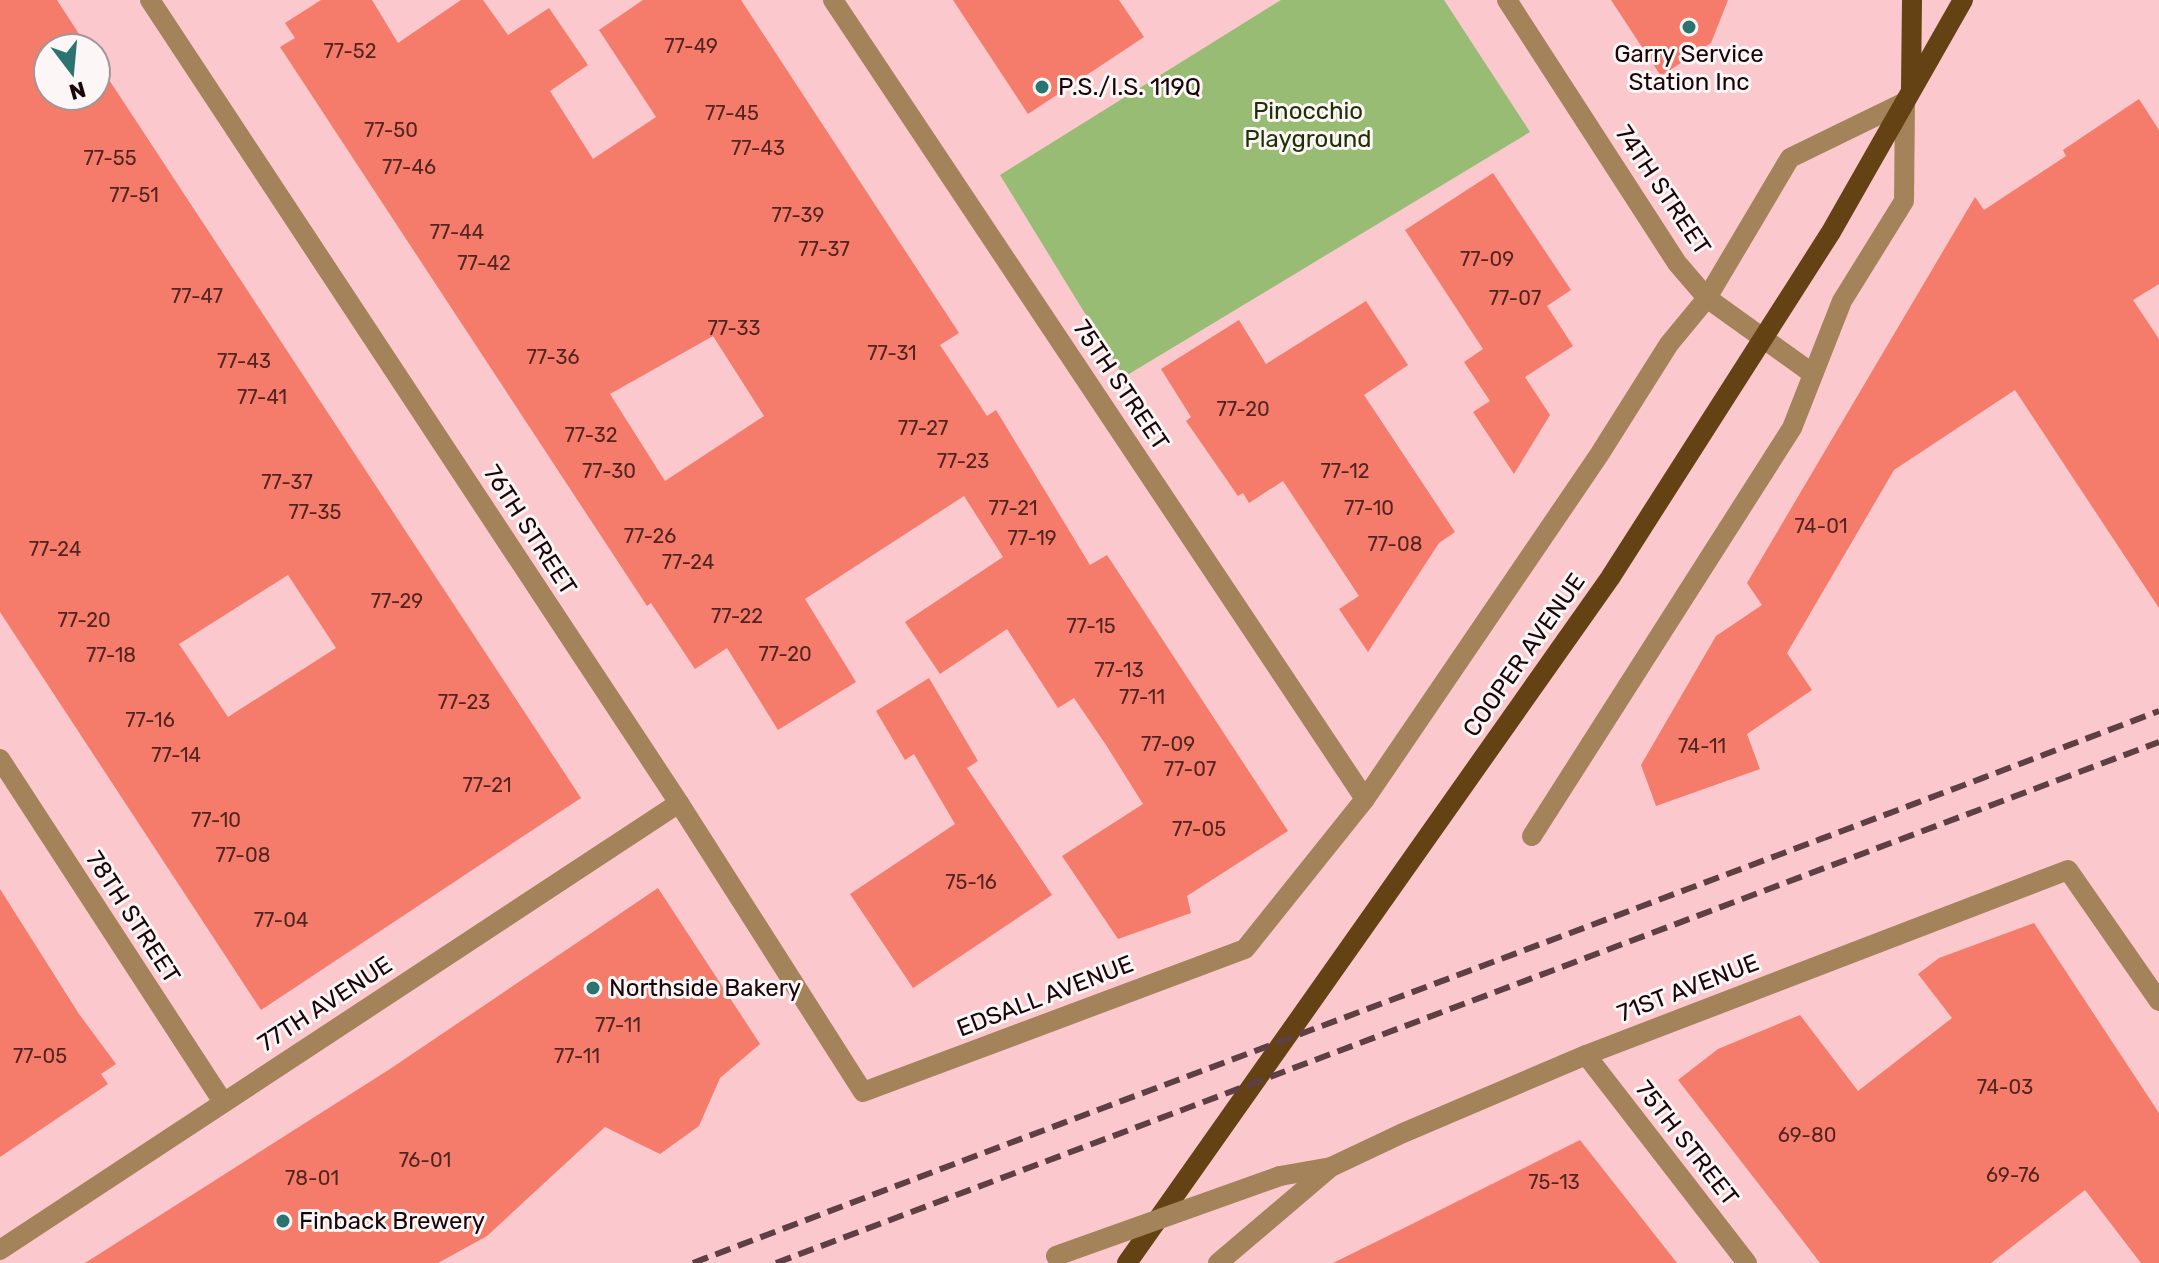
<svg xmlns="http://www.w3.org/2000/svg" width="2159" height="1263" font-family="Rubik,sans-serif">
<rect width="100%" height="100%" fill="#fbc8ce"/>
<!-- green -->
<polygon fill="#98bc73" points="1281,0 1444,0 1530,132 1124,377 1000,175"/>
<!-- building -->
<g fill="#f57c6a" fill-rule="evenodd">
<path d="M0 0H57L88 48H48V96H96V60L581 798 261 1010 0 612ZM288 575 336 648 228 717 179 644Z"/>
<path d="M321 0H372L398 43 461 0H483L508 35 549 8 588 65 550 91 593 159 656 117 599 30 643 0H741L959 333 940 345 987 416 996 410 1090 565 1107 555 1288 831 1187 896 1191 913 1118 939 1062 856 1143 804 1106 745 1074 698 1058 708 1007 629 940 674 905 622 1003 557 964 496 805 599 856 682 778 730 727 648 695 669 651 603 647 606 280 47 295 38 285 23ZM713 336 764 416 665 481 610 394Z"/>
<polygon points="953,0 1119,0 1144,37 1028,114"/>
<polygon points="1611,0 1728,0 1711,43 1661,76"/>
<polygon points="2139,99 2159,130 2159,284 2133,300 2159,339 2159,608 2015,390 1894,470 1787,653 1812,690 1747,734 1760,769 1656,806 1641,765 1716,636 1762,605 1747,583 1975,197 1984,210 2066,156 2063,150"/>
<polygon points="1493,173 1571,290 1547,306 1573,346 1525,377 1550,415 1514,474 1473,412 1490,401 1464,362 1483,349 1405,230"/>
<polygon points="1366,301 1408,365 1364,395 1455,532 1439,543 1368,652 1339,609 1359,596 1283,481 1249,503 1243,493 1238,496 1186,421 1191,417 1161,369 1239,320 1266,364"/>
<polygon points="929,678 978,761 967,768 1052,895 913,988 850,894 955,824 914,754 905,760 876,711"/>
<polygon points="658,888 760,1044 720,1078 699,1126 660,1154 605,1127 487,1236 438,1263 85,1263 390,1069"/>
<polygon points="0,889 79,1014 116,1064 101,1074 108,1084 0,1157"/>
<polygon points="2034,923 2159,1113 2159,1263 2141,1263 2085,1190 1991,1263 1820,1263 1678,1080 1718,1049 1800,1015 1858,1091 1952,1018 1918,974 1939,958"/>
<polygon points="1580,1140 1677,1263 1333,1263 1408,1226"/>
</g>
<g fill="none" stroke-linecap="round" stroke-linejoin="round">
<!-- minor -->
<g stroke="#a4835b" stroke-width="20">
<polyline points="150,0 679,803 863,1092 1245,949 1365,799 1599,455 1669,344 1707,298 1790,158 1905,102 1904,201 1842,301 1792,428 1532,836"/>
<polyline points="833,0 1365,799"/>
<polyline points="1507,0 1677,263 1707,298 1813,374"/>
<polyline points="0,759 223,1102"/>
<polyline points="1586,1055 1747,1263"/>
<polyline points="1280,1176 1331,1167"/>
<polyline points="0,1250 679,803"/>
<polyline points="1218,1263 1331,1167 1403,1133 1586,1055 2068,870 2159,1001"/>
</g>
<!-- major -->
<g stroke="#654213" stroke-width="20">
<polyline points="1911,88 1912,0"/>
<polyline points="1127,1263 1610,578 1831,232 1963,0"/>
</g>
<!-- rail -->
<g stroke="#5e4044" stroke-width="6" stroke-dasharray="16 8" stroke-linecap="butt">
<path d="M693 1263C1181 1077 1671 897 2159 711"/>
<polyline points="776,1263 2159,742"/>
</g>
<!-- minor-bridge -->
<polyline stroke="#a4835b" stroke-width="20" points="1056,1256 1280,1176"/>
</g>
<!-- markers -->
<g fill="#2b7470" stroke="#fdf6f7" stroke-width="3">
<circle cx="1689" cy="27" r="8"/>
<circle cx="1042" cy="87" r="8"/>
<circle cx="593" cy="988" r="8"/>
<circle cx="283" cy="1221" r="8"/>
</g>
<g text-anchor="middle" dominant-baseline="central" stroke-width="6" stroke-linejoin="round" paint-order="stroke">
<!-- number labels -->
<g font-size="20" fill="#512421">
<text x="691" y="46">77-49</text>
<text x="350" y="51">77-52</text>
<text x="732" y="113">77-45</text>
<text x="391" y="130">77-50</text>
<text x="758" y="148">77-43</text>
<text x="110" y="158">77-55</text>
<text x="409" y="167">77-46</text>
<text x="134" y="195">77-51</text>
<text x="798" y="215">77-39</text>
<text x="457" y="232">77-44</text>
<text x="824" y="249">77-37</text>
<text x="1487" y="259">77-09</text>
<text x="484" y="263">77-42</text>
<text x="197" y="296">77-47</text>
<text x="1515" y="298">77-07</text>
<text x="734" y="328">77-33</text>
<text x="892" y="353">77-31</text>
<text x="553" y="357">77-36</text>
<text x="244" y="361">77-43</text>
<text x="262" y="397">77-41</text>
<text x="1243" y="409">77-20</text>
<text x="923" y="428">77-27</text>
<text x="591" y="435">77-32</text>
<text x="963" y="461">77-23</text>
<text x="609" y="471">77-30</text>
<text x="1345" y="471">77-12</text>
<text x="287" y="482">77-37</text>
<text x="1013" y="508">77-21</text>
<text x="1369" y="508">77-10</text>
<text x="315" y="512">77-35</text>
<text x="1821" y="526">74-01</text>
<text x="650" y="536">77-26</text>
<text x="1032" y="538">77-19</text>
<text x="1395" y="544">77-08</text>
<text x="55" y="549">77-24</text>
<text x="688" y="562">77-24</text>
<text x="397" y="601">77-29</text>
<text x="737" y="616">77-22</text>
<text x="84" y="620">77-20</text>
<text x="1091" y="626">77-15</text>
<text x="785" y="654">77-20</text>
<text x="111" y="655">77-18</text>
<text x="1119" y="670">77-13</text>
<text x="1142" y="697">77-11</text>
<text x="464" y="702">77-23</text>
<text x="150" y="720">77-16</text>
<text x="1168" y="744">77-09</text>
<text x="1702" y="746">74-11</text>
<text x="176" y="755">77-14</text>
<text x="1190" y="769">77-07</text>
<text x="487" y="785">77-21</text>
<text x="216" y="820">77-10</text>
<text x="1199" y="829">77-05</text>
<text x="243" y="855">77-08</text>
<text x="971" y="882">75-16</text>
<text x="281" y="920">77-04</text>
<text x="618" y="1025">77-11</text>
<text x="40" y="1056">77-05</text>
<text x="577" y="1056">77-11</text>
<text x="2005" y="1087">74-03</text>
<text x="1807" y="1135">69-80</text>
<text x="425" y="1160">76-01</text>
<text x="2013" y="1175">69-76</text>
<text x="312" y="1178">78-01</text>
<text x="1554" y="1182">75-13</text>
</g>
<!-- poi labels -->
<g font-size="24" fill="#1a0609" stroke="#fdf6f7" text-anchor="start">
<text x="1689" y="54" text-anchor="middle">Garry Service<tspan x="1689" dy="28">Station Inc</tspan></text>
<text x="1058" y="87">P.S./I.S. 119Q</text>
<text x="609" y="988">Northside Bakery</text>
<text x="299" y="1221">Finback Brewery</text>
</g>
<!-- park labels -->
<g font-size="24" fill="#1d3103" stroke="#fdf6f7">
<text x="1308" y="111">Pinocchio<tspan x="1308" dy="28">Playground</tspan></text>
</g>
<!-- street labels -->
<g font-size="24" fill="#1a0609" stroke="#fdf6f7">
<text transform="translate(1663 190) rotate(56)">74TH STREET</text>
<text transform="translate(1121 385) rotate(56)">75TH STREET</text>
<text transform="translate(530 530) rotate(57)">76TH STREET</text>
<text transform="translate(1524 655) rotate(-55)">COOPER AVENUE</text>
<text transform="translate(133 917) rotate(57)">78TH STREET</text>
<text transform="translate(1688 988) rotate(-21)">71ST AVENUE</text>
<text transform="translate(1045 996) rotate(-21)">EDSALL AVENUE</text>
<text transform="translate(325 1004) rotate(-33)">77TH AVENUE</text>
<text transform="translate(1687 1143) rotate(52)">75TH STREET</text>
</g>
</g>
<!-- north arrow -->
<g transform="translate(72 72) rotate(164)"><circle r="38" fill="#fdf6f7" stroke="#a29698" stroke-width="2"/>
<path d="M0-6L14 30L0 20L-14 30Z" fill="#2b7470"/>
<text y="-12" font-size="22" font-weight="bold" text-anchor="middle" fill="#1a0609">N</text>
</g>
</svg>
